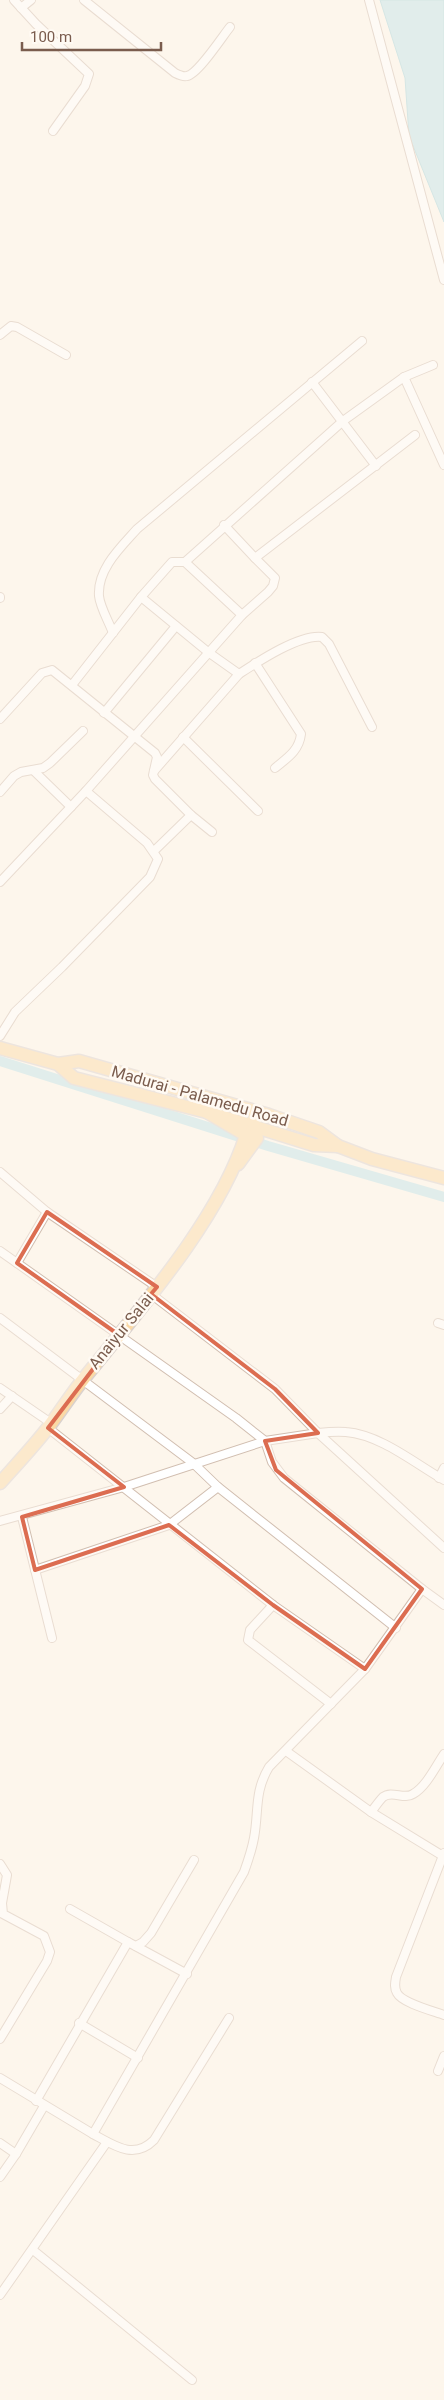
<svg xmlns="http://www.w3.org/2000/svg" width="444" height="2400" font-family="Roboto,sans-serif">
<rect width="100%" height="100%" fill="#fdf6ec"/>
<!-- water -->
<polygon fill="#bfe3e8" stroke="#a5d3da" points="380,0 444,0 444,222 409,136 405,78"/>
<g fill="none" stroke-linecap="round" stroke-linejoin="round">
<!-- canal -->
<polyline stroke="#bfe3e8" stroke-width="10" points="0,1061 268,1146 444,1197"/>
<defs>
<g id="minor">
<polyline points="14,0 36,24 89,74 85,86 53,131"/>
<path d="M84 0 175 73C179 75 183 77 187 76 198 74 222 37 230 27"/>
<polyline points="369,0 444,280"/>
<polyline points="21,8 31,0"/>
<polyline points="0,335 11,326 17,327 66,355"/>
<polyline points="404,377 444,465"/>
<polyline points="312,382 376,466"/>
<polyline points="224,525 255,558"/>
<polyline points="185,562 343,421 404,377 433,365"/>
<polyline points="0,597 0,598"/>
<polyline points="141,597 208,652 239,674"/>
<path d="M113 633C109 622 100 607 99 596 97 569 121 547 137 529L362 341"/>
<path d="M255 663 301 734C299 751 287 758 275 768"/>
<polyline points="72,685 141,597 172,562 185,562 242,615"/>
<polyline points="104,713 176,626"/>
<polyline points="0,719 42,673 52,670 155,753 157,757 153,775 155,779 191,815 212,832"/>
<polyline points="183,737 258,811"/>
<polyline points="34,771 71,807"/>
<path d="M154 771 239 674C259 661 300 634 322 637L329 644 372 727"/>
<polyline points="0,792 14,776 21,772 43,768 50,763 83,731"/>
<polyline points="154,851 191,815"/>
<polyline points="0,882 86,791 242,615 268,592 273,586 275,578 255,558 415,435"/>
<polyline points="0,1036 15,1012 62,967 150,877 158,859 147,843 86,791"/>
<polyline points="0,1172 47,1212 157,1287"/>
<path d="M0 1251 236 1418 265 1441 272 1462 284 1478 422 1589 365 1669 269 1767C254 1792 259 1811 254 1838 252 1849 248 1861 244 1872L93 2134 0 2078"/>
<polyline points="17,1263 47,1212"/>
<path d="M151 1294 275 1389 318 1433C327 1432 337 1431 346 1432 381 1435 414 1463 444 1480"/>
<polyline points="0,1318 193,1463 218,1487 396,1628"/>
<polyline points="438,1323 444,1325"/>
<polyline points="0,1388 51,1423"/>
<polyline points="0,1409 12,1396"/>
<polyline points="48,1428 273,1605 365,1669"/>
<polyline points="439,1478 444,1468"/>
<polyline points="22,1517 52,1638"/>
<polyline points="0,1521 124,1487 265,1441 318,1433 444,1548"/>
<polyline points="35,1570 169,1525 218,1487"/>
<polyline points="422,1589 444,1605"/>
<polyline points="273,1605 250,1630 248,1640 331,1704"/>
<path d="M286 1751 371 1812C375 1807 379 1801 383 1797 392 1790 404 1800 413 1794 426 1787 436 1766 444 1754"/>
<polyline points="371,1812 443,1856"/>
<path d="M444 1853 396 1977C395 1983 394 1988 397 1993 402 2003 433 2011 444 2015"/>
<polyline points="0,1864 7,1875 2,1903 3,1914 44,1936 50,1952 47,1961 0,2039"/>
<polyline points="70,1909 128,1942"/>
<polyline points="136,1946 143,1942 151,1933 194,1860"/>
<polyline points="79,2023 138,2058"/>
<polyline points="438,2071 444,2056"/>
<polyline points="36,2101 128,1942 187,1974"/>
<path d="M93 2134C115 2146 134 2160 154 2140L229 2018"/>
<polyline points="0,2143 16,2154"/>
<polyline points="0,2177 16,2154 44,2106"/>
<polyline points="33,2250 192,2380"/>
<polyline points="0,2295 107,2142"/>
</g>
<g id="primary">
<polyline points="0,1048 58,1064 74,1078 207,1112 314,1145 338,1146"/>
<polyline points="58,1064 79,1061 269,1115 319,1132 338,1146 372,1159 444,1178"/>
<polyline points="238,1164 257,1138 253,1121"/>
<path d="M0 1483C16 1465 32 1448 47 1429 60 1412 72 1393 85 1377 140 1309 220 1218 246 1135L207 1112"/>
</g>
</defs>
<!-- minor casing -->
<use href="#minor" stroke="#d1beb0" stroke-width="10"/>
<!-- primary casing -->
<use href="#primary" stroke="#dad1cd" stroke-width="15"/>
<!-- minor -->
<use href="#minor" stroke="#fff" stroke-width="8"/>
<!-- primary -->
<use href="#primary" stroke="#fbd9a5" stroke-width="12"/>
</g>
<!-- marked area -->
<path d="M0 0H444V2400H0ZM47 1212 157 1287 151 1294 275 1389 318 1433 265 1441 276 1470 422 1589 365 1669 273 1605 169 1525 35 1570 22 1517 124 1487 48 1428 119 1335 17 1263Z" fill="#fdf6ec" fill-opacity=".55" fill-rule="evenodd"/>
<path fill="none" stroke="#dc6d51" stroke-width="4" stroke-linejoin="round" d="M47 1212 157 1287 151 1294 275 1389 318 1433 265 1441 276 1470 422 1589 365 1669 273 1605 169 1525 35 1570 22 1517 124 1487 48 1428 119 1335 17 1263Z"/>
<g text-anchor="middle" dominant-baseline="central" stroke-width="5" stroke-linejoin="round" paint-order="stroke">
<!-- street labels -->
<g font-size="16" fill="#7a5c4d" stroke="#fffaf3">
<text transform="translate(200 1096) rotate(16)">Madurai - Palamedu Road</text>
<text transform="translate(121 1331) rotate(-51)">Anaiyur Salai</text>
</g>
</g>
<!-- scale -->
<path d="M22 42v8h139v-8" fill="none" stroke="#7a5c4d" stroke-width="2.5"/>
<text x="30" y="42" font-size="15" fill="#7a5c4d" stroke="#fffaf3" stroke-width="4" paint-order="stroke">100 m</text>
</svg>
